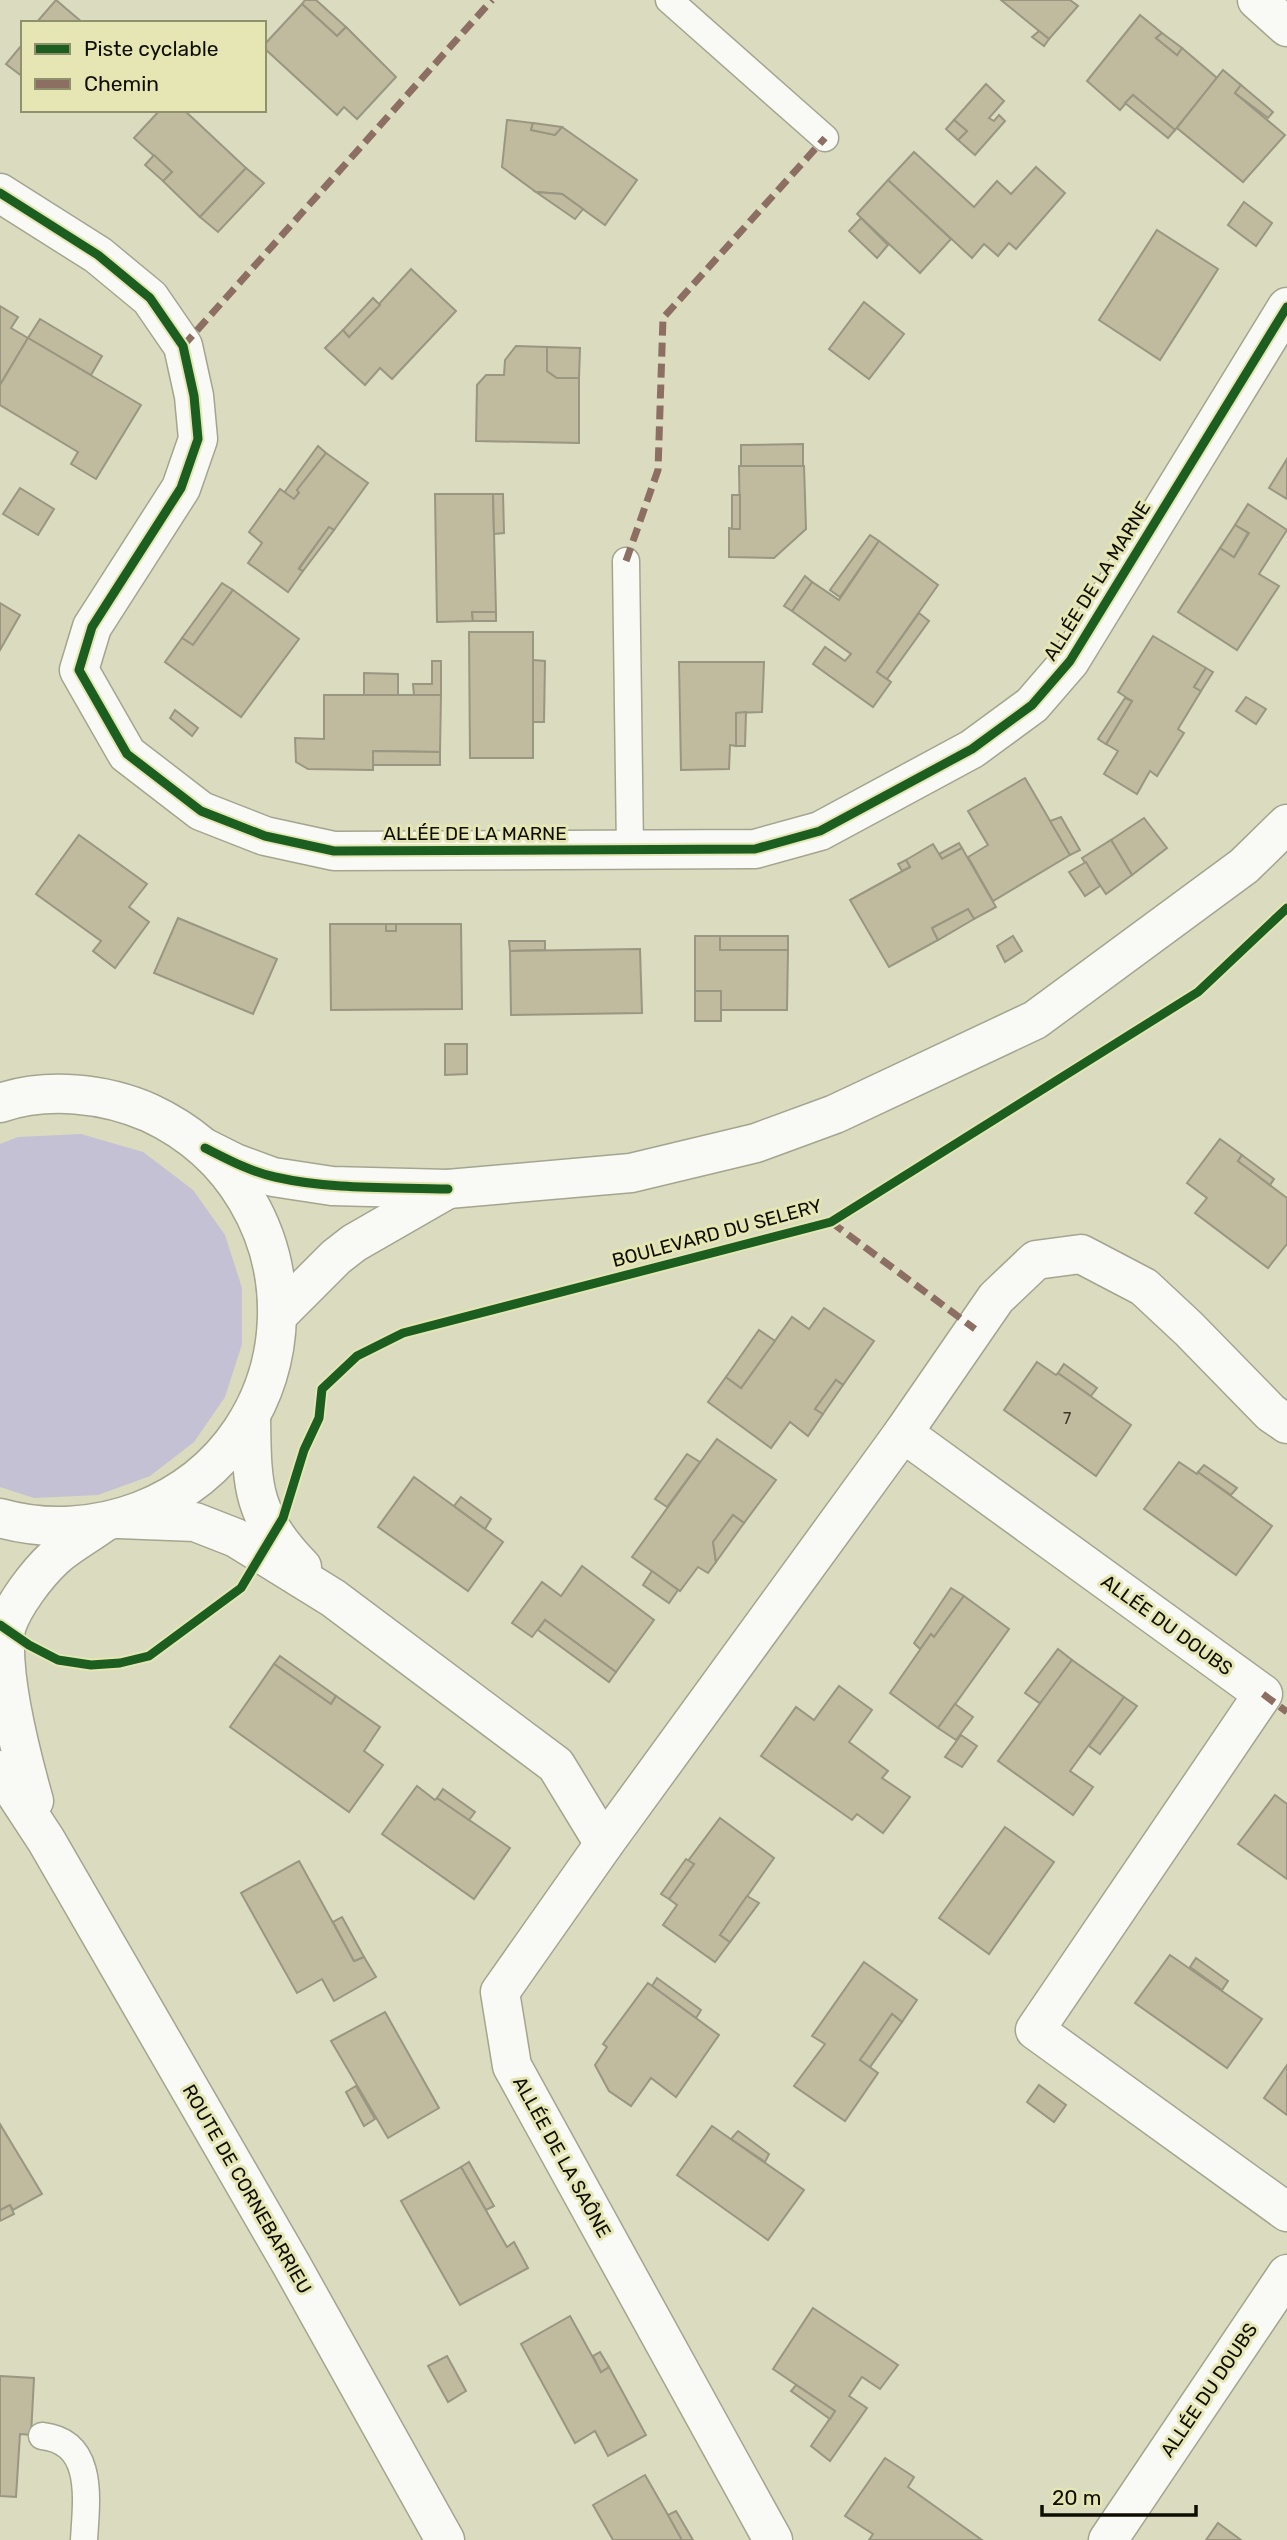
<svg xmlns="http://www.w3.org/2000/svg" width="1287" height="2540" font-family="Rubik,sans-serif">
<rect width="100%" height="100%" fill="#dadbbf"/>
<!-- green -->
<polygon fill="#c3c1d3" points="81,1134 143,1152 193,1190 225,1235 242,1288 242,1344 225,1397 194,1442 150,1476 98,1495 34,1498 0,1487 0,1144 18,1137"/>
<!-- building -->
<g fill="#c0bb9f" stroke="#999681" stroke-width="2">
<polygon points="56,0 83,23 36,23"/>
<polygon points="305,0 316,0 346,27 337,36 302,4"/>
<polygon points="1001,0 1070,0 1078,6 1049,39"/>
<polygon points="302,4 337,36 346,27 396,77 357,119 344,107 337,115 264,48 264,45"/>
<polygon points="1140,15 1162,33 1156,38 1177,55 1182,48 1217,78 1175,130 1133,95 1120,110 1087,81"/>
<polygon points="1039,31 1049,39 1044,46 1032,37"/>
<polygon points="1162,33 1182,48 1177,55 1156,38"/>
<polygon points="21,46 23,48 23,77 6,64"/>
<polygon points="1223,70 1241,85 1235,93 1285,135 1243,182 1177,128"/>
<polygon points="986,84 1004,101 989,118 994,121 999,115 1005,121 975,155 958,140 967,131 954,120"/>
<polygon points="1241,85 1273,112 1268,118 1235,93"/>
<polygon points="1133,95 1175,130 1168,138 1125,103"/>
<polygon points="160,110 184,110 246,168 200,217 163,181 172,172 134,138"/>
<polygon points="507,120 533,123 531,130 555,135 562,127 637,180 605,225 562,194 536,192 502,167"/>
<polygon points="954,120 967,131 958,140 946,129"/>
<polygon points="533,123 562,127 555,135 531,130"/>
<polygon points="914,152 974,207 997,181 1011,194 1036,167 1065,193 1016,249 1009,243 998,256 984,244 972,258 888,180"/>
<polygon points="154,155 172,172 163,181 145,165"/>
<polygon points="246,168 264,183 218,232 200,217"/>
<polygon points="888,180 951,239 920,273 857,214"/>
<polygon points="536,192 562,194 583,209 575,219"/>
<polygon points="1244,202 1272,223 1256,246 1228,225"/>
<polygon points="861,218 888,245 877,258 849,231"/>
<polygon points="1157,230 1218,269 1160,360 1099,320"/>
<polygon points="411,269 456,311 392,379 380,368 365,385 325,348 343,330 349,337"/>
<polygon points="373,298 380,305 349,337 343,330"/>
<polygon points="864,302 904,334 869,379 829,349"/>
<polygon points="0,306 18,317 11,328 28,338 0,385"/>
<polygon points="40,319 102,356 91,375 28,338"/>
<polygon points="28,338 141,405 96,479 71,464 78,452 0,405 0,385"/>
<polygon points="516,346 547,347 547,371 557,378 579,378 579,443 476,441 477,385 486,375 504,375 505,360"/>
<polygon points="547,347 580,348 579,378 557,378 547,371"/>
<polygon points="803,444 803,466 741,466 741,445"/>
<polygon points="318,446 326,453 297,490 299,493 294,499 284,493"/>
<polygon points="326,453 368,483 334,530 329,527 299,568 303,571 288,592 248,563 262,543 249,532 280,489 294,499 299,493 297,490"/>
<polygon points="1287,459 1287,499 1269,488"/>
<polygon points="739,466 804,466 806,529 774,558 729,557 729,528 740,529"/>
<polygon points="20,488 54,509 38,535 3,514"/>
<polygon points="435,494 493,494 496,612 472,612 473,621 437,622"/>
<polygon points="493,494 503,494 504,533 494,534"/>
<rect x="732" y="495" width="8" height="34"/>
<polygon points="1248,504 1287,530 1259,574 1279,586 1237,650 1178,612 1220,548 1234,557 1249,533 1235,525"/>
<polygon points="1235,525 1248,533 1234,557 1220,548"/>
<polygon points="329,527 334,530 303,571 299,569"/>
<polygon points="870,535 879,541 840,597 830,590"/>
<polygon points="879,541 938,585 877,672 891,682 873,707 813,664 825,647 845,661 851,654 792,611 812,582 839,600"/>
<polygon points="805,576 812,582 792,611 784,606"/>
<polygon points="222,583 233,590 193,645 182,638"/>
<polygon points="233,590 299,639 241,717 165,662 182,638 193,645"/>
<polygon points="0,603 20,615 0,650"/>
<polygon points="472,612 496,612 496,621 473,621"/>
<polygon points="919,613 929,621 887,679 877,672"/>
<polygon points="469,632 533,632 533,758 470,758"/>
<polygon points="1153,636 1206,668 1194,687 1201,691 1178,729 1184,733 1157,776 1150,771 1137,794 1104,774 1118,751 1106,744 1132,701 1118,692"/>
<polygon points="533,660 545,661 544,722 533,722"/>
<polygon points="432,661 441,661 441,695 414,695 413,684 432,684"/>
<polygon points="679,662 764,662 762,712 736,713 736,746 730,745 729,769 681,770"/>
<polygon points="1206,668 1213,672 1201,691 1194,687"/>
<polygon points="364,673 398,674 398,695 364,695"/>
<polygon points="324,695 441,695 440,752 373,751 373,770 308,769 296,762 295,738 324,739"/>
<polygon points="1246,697 1266,709 1256,724 1236,711"/>
<polygon points="1125,698 1132,701 1106,744 1098,739"/>
<polygon points="175,710 198,728 192,736 170,718"/>
<polygon points="746,712 745,746 736,746 736,713"/>
<polygon points="373,751 440,752 440,765 373,765"/>
<polygon points="1025,778 1070,855 993,901 968,857 988,845 968,811"/>
<polygon points="1061,817 1080,850 1070,855 1050,821"/>
<polygon points="1144,818 1167,848 1132,875 1111,840"/>
<polygon points="79,835 147,884 129,907 149,922 115,968 93,951 101,941 36,894"/>
<polygon points="1111,840 1132,875 1106,894 1082,858"/>
<polygon points="959,843 962,848 942,859 939,854"/>
<polygon points="933,844 942,859 962,848 996,907 974,919 968,909 932,928 938,940 889,967 850,900 910,867 906,860"/>
<polygon points="906,860 910,867 902,871 898,864"/>
<polygon points="1086,862 1100,886 1085,896 1069,872"/>
<polygon points="968,909 974,919 938,940 932,928"/>
<polygon points="178,918 277,959 253,1014 154,973"/>
<polygon points="330,924 386,924 386,931 396,931 396,924 461,924 462,1009 331,1010"/>
<rect x="386" y="924" width="10" height="7"/>
<polygon points="695,936 720,936 720,950 788,950 787,1010 721,1010 721,991 695,991"/>
<rect x="720" y="936" width="68" height="14"/>
<polygon points="1013,936 1022,951 1005,962 997,946"/>
<polygon points="509,941 545,941 545,950 510,951"/>
<polygon points="640,949 642,1013 511,1015 510,951"/>
<rect x="695" y="991" width="26" height="30"/>
<polygon points="445,1044 467,1044 467,1074 445,1075"/>
<polygon points="1220,1139 1242,1155 1238,1161 1287,1198 1287,1244 1268,1268 1195,1213 1207,1198 1187,1183"/>
<polygon points="1242,1155 1274,1179 1270,1185 1238,1161"/>
<polygon points="824,1308 874,1341 843,1385 836,1380 815,1409 823,1414 808,1436 790,1422 771,1448 708,1402 726,1377 741,1388 792,1317 809,1329"/>
<polygon points="759,1330 775,1341 741,1388 726,1377"/>
<polygon points="1037,1362 1056,1375 1058,1373 1131,1425 1096,1476 1004,1410"/>
<polygon points="1064,1364 1097,1388 1091,1396 1058,1373"/>
<polygon points="836,1380 843,1385 823,1414 815,1409"/>
<polygon points="717,1439 776,1480 744,1523 733,1515 713,1542 716,1562 708,1573 698,1567 680,1591 632,1557"/>
<polygon points="687,1454 700,1462 667,1507 655,1499"/>
<polygon points="1179,1462 1197,1474 1198,1472 1272,1526 1236,1575 1144,1509"/>
<polygon points="1204,1465 1237,1488 1231,1495 1198,1472"/>
<polygon points="414,1477 503,1542 468,1591 378,1527"/>
<polygon points="461,1497 491,1519 485,1529 454,1506"/>
<polygon points="733,1515 744,1523 716,1562 713,1542"/>
<polygon points="582,1566 654,1620 616,1672 545,1620 532,1637 512,1623 542,1582 561,1596"/>
<polygon points="652,1571 678,1590 669,1603 643,1585"/>
<polygon points="951,1588 964,1596 934,1637 931,1634 920,1649 914,1643"/>
<polygon points="964,1596 1009,1629 938,1728 890,1693 931,1634 934,1637"/>
<polygon points="545,1620 616,1672 609,1682 538,1630"/>
<polygon points="1058,1649 1072,1660 1041,1704 1025,1693"/>
<polygon points="280,1656 336,1696 331,1704 274,1664"/>
<polygon points="1072,1660 1124,1697 1070,1771 1093,1787 1073,1815 998,1761"/>
<polygon points="274,1664 331,1704 336,1696 380,1727 364,1751 383,1765 349,1812 230,1727"/>
<polygon points="839,1686 872,1710 849,1742 888,1771 882,1778 910,1797 883,1833 857,1814 852,1820 761,1756 796,1707 814,1720"/>
<polygon points="1124,1697 1137,1706 1100,1754 1089,1746"/>
<polygon points="955,1704 973,1717 956,1740 938,1728"/>
<polygon points="961,1735 977,1746 962,1767 945,1757"/>
<polygon points="417,1786 435,1800 437,1798 510,1848 474,1899 382,1834"/>
<polygon points="443,1789 475,1812 469,1820 437,1798"/>
<polygon points="1275,1795 1287,1804 1287,1879 1238,1844"/>
<polygon points="720,1818 774,1858 720,1935 730,1942 715,1962 663,1925 677,1905 669,1899 694,1864 688,1861"/>
<polygon points="1005,1827 1054,1862 989,1954 939,1918"/>
<polygon points="686,1859 694,1864 669,1899 661,1894"/>
<polygon points="299,1861 354,1961 364,1957 376,1977 334,2001 322,1979 297,1993 241,1893"/>
<polygon points="747,1896 759,1903 730,1942 720,1935"/>
<polygon points="342,1917 364,1957 354,1961 333,1922"/>
<polygon points="1170,1955 1262,2019 1227,2068 1135,2003"/>
<polygon points="1196,1958 1228,1981 1222,1990 1190,1967"/>
<polygon points="864,1962 917,2000 902,2022 892,2014 860,2060 878,2073 845,2121 794,2086 825,2044 812,2036"/>
<polygon points="657,1978 701,2010 696,2018 652,1986"/>
<polygon points="648,1983 719,2035 676,2097 651,2078 631,2106 609,2091 595,2065 607,2047 603,2044"/>
<polygon points="385,2012 439,2108 388,2138 331,2041"/>
<polygon points="892,2014 902,2022 870,2067 860,2060"/>
<polygon points="1287,2065 1287,2115 1264,2098"/>
<polygon points="1039,2085 1066,2105 1054,2122 1027,2102"/>
<polygon points="356,2086 375,2119 364,2126 346,2092"/>
<polygon points="0,2124 42,2194 13,2210 10,2205 0,2210"/>
<polygon points="712,2126 804,2190 768,2240 677,2175"/>
<polygon points="738,2131 769,2154 765,2162 731,2139"/>
<polygon points="469,2162 494,2206 486,2210 461,2167"/>
<polygon points="461,2167 507,2247 514,2242 528,2268 460,2305 401,2201"/>
<polygon points="10,2205 14,2214 0,2221 0,2210"/>
<polygon points="813,2308 898,2365 880,2389 862,2377 849,2396 867,2408 830,2461 811,2446 835,2411 773,2369"/>
<polygon points="570,2316 601,2372 609,2367 646,2435 608,2456 595,2431 575,2443 521,2344"/>
<polygon points="600,2352 609,2367 601,2372 593,2356"/>
<polygon points="447,2356 466,2391 448,2402 428,2366"/>
<polygon points="0,2376 34,2378 31,2435 20,2434 16,2497 0,2496"/>
<polygon points="796,2385 835,2411 830,2419 791,2391"/>
<polygon points="885,2458 914,2477 908,2487 982,2540 869,2540 873,2534 845,2516"/>
<polygon points="645,2475 668,2515 682,2540 613,2540 593,2505"/>
<polygon points="676,2511 693,2540 682,2540 668,2515"/>
<polygon points="1218,2523 1241,2540 1206,2540"/>
</g>
<g fill="none" stroke-linecap="round" stroke-linejoin="round">
<defs>
<g id="service">
<polyline points="669,0 825,138"/>
<polyline points="626,561 630,850"/>
<path d="M42 2436C96 2442 86 2502 84 2540"/>
</g>
<g id="minor">
<polyline points="1257,0 1287,27"/>
<polyline points="0,193 98,255 150,298 183,346 194,396 198,439 181,488 92,627 79,670 127,754 201,811 265,836 334,851 755,849 820,831 972,749 1032,705 1070,661 1287,307"/>
<path d="M251 1417C252 1486 251 1515 302 1567"/>
<polyline points="903,1433 996,1298 1036,1260 1081,1254 1144,1287 1189,1329 1271,1413 1287,1424"/>
<polyline points="119,1519 195,1522 236,1538 333,1598 556,1765 604,1844 500,1992 512,2066 773,2540"/>
<polyline points="604,1844 903,1433 1263,1694 1035,2030 1287,2212"/>
<polyline points="1108,2540 1287,2274"/>
</g>
<g id="tertiary">
<polyline points="205,1148 235,1163 273,1177 332,1186 448,1189 631,1173 756,1143 835,1114 1035,1020 1244,866 1287,824"/>
<polyline points="278,1315 336,1257 354,1243 448,1189"/>
</g>
<g id="secondary">
<path d="M0 1103C47 1087 105 1093 150 1113 323 1194 319 1441 140 1511 95 1528 46 1531 0 1518"/>
<polyline points="0,1770 46,1840 291,2264 445,2540"/>
<path d="M34 1801C21 1755 0 1674 6 1628 13 1605 37 1574 54 1558 68 1545 87 1535 102 1524"/>
</g>
</defs>
<!-- service casing -->
<use href="#service" stroke="#a4a58f" stroke-width="29"/>
<!-- minor casing -->
<use href="#minor" stroke="#a4a58f" stroke-width="41"/>
<!-- tertiary casing -->
<use href="#tertiary" stroke="#a4a58f" stroke-width="41"/>
<!-- secondary casing -->
<use href="#secondary" stroke="#a4a58f" stroke-width="41"/>
<!-- service -->
<use href="#service" stroke="#f9faf5" stroke-width="26"/>
<!-- minor -->
<use href="#minor" stroke="#f9faf5" stroke-width="38"/>
<!-- tertiary -->
<use href="#tertiary" stroke="#f9faf5" stroke-width="38"/>
<!-- secondary -->
<use href="#secondary" stroke="#f9faf5" stroke-width="38"/>
<!-- quiet -->
<g stroke="#8d6e63" stroke-width="7" stroke-dasharray="14 7" stroke-linecap="butt">
<polyline points="183,346 492,0"/>
<polyline points="626,561 658,470 663,318 825,138"/>
<polyline points="831,1222 975,1329"/>
<polyline points="1263,1694 1287,1712"/>
</g>
<defs>
<g id="cycleway">
<polyline points="0,193 98,255 150,298 183,346 194,396 198,439 181,488 92,627 79,670 127,754 201,811 265,836 334,851 755,849 820,831 972,749 1032,705 1070,661 1287,307"/>
<path d="M205 1148C227 1159 251 1172 275 1177 332 1190 391 1187 448 1189"/>
<polyline points="0,1625 29,1645 58,1660 91,1665 120,1663 149,1656 241,1588 283,1518 304,1450 319,1418 322,1389 357,1356 403,1333 831,1222 1198,992 1287,908"/>
</g>
</defs>
<!-- cycleway casing -->
<use href="#cycleway" stroke="#e5e6b4" stroke-width="13"/>
<!-- cycleway -->
<use href="#cycleway" stroke="#1b5e20" stroke-width="9"/>
</g>
<g text-anchor="middle" dominant-baseline="central" stroke-width="6" stroke-linejoin="round" paint-order="stroke">
<!-- number labels -->
<g font-size="16" fill="#3a3928">
<text x="1067" y="1418">7</text>
</g>
<!-- street labels -->
<g font-size="19" fill="#0e0e00" stroke="#e5e6b4">
<text transform="translate(1097 581) rotate(-58)">ALLÉE DE LA MARNE</text>
<text x="475" y="833">ALLÉE DE LA MARNE</text>
<text transform="translate(717 1233) rotate(-15)">BOULEVARD DU SELERY</text>
<text transform="translate(1167 1625) rotate(36)">ALLÉE DU DOUBS</text>
<text transform="translate(562 2157) rotate(61)">ALLÉE DE LA SAÔNE</text>
<text transform="translate(247 2189) rotate(60)">ROUTE DE CORNEBARRIEU</text>
<text transform="translate(1209 2390) rotate(-56)">ALLÉE DU DOUBS</text>
</g>
</g>
<!-- legend -->
<rect x="21" y="21" width="245" height="91" fill="#e5e6b4" stroke="#8f906c" stroke-width="2"/>
<rect x="35" y="44" width="35" height="10" fill="#1b5e20" stroke="#8f906c" stroke-width="2"/>
<text x="84" y="56" font-size="21" fill="#0e0e00">Piste cyclable</text>
<rect x="35" y="79" width="35" height="10" fill="#8d6e63" stroke="#8f906c" stroke-width="2"/>
<text x="84" y="91" font-size="21" fill="#0e0e00">Chemin</text>
<!-- scale -->
<path d="M1042 2505v10h154v-10" fill="none" stroke="#0e0e00" stroke-width="3.5"/>
<text x="1052" y="2505" font-size="21" fill="#0e0e00" stroke="#e5e6b4" stroke-width="5" paint-order="stroke">20 m</text>
</svg>
